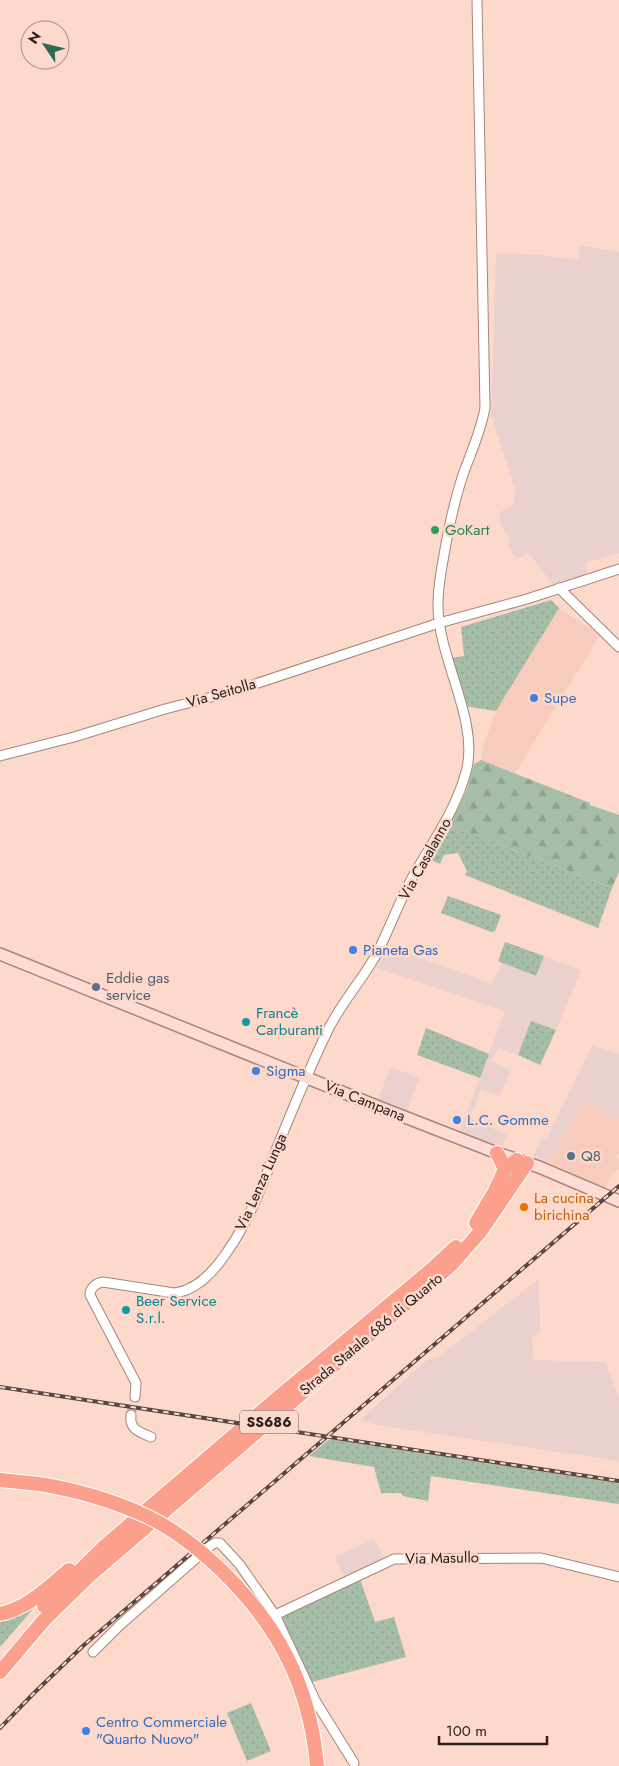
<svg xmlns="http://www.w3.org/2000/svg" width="619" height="1766" font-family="Jost,sans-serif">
<defs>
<pattern id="grass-dots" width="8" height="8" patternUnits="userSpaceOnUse" patternTransform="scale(1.25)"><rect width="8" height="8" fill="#a6bda8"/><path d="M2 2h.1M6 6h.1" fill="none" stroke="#8fa290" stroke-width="1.8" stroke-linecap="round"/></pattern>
<pattern id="forest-firs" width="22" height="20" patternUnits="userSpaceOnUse" patternTransform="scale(1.25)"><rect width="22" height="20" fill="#a6bda8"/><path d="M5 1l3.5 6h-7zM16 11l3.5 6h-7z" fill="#8fa290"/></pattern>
</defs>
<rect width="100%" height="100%" fill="#fdd9cc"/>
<!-- built -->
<g fill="#f7ccbd">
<polygon points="559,608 600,635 515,773 481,760 483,746 496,711"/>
<polygon points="583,1101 619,1119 619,1153 616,1156 619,1160 619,1169 610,1177 605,1188 549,1163"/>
</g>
<!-- industrial -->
<g fill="#ebd1ce">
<polygon points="580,246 619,252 619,553 585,563 587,574 554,586 528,552 518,559 514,556 507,544 511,542 500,523 500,512 514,505 515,489 491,415 496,253 540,255 578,260"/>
<polygon points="384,945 492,984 502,963 536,975 544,956 581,970 556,1030 531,1021 518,1055 499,1048 491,1061 511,1070 499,1096 481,1089 470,1118 507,1135 500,1152 458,1136 505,1011 372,966"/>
<polygon points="592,1046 619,1054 619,1119 583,1101 549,1163 534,1155 542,1138 546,1139"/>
<polygon points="391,1067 419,1078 405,1115 376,1103"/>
<polygon points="539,1279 540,1332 532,1338 533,1360 605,1362 619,1398 619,1461 377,1425 360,1420 427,1360 437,1358"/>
<polygon points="374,1539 385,1559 344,1577 335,1557"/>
</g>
<!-- grass -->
<g fill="url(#grass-dots)">
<polygon points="551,600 559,608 496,711 464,706 451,658 464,656 461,627"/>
<polygon points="449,825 612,888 598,928 465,875 467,871 458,853 444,855 440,864 433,861 431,857"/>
<polygon points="448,896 501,915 495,931 491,932 441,913"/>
<polygon points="505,942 544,956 536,976 498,961"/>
<polygon points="531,1021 556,1030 540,1065 518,1055"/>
<polygon points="426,1028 489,1054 480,1078 417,1055"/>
<polygon points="332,1439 619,1483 619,1504 431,1476 428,1501 403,1496 401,1493 381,1493 374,1467 309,1456 328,1440"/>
<polygon points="360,1579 375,1622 394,1617 406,1657 312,1682 282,1620 282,1615"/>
<polygon points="32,1606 33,1609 0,1647 0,1617"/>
<polygon points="251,1703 271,1751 247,1761 227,1713"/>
</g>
<!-- forest -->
<polygon fill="url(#forest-firs)" points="481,760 590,803 590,805 619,815 619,872 612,888 449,825 466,792 474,764"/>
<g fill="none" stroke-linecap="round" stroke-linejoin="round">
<!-- minor-tunnel -->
<polyline stroke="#d3b4a9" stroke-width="9" stroke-dasharray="9 4.5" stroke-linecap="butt" points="131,1415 135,1397"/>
<defs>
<g id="minor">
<polyline points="559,588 619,647"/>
<polyline points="0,756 74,737 165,709 231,692 439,623 527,599 619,569"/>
<path d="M135 1397 136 1383 90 1295C90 1288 96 1283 103 1282L174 1293C196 1291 215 1270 227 1252 249 1221 262 1185 276 1150 292 1111 308 1071 327 1032 340 1004 362 981 377 953 391 926 401 896 417 869 437 836 458 805 467 768 478 717 437 656 438 604 438 587 441 571 444 555 449 526 455 497 465 469 473 448 481 430 485 408L477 0"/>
<path d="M131 1415C129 1429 139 1432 151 1437"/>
<polyline points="275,1615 394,1559 541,1558 619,1577"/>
<polyline points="93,1652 120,1625 210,1546 215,1543 220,1543 240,1565 275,1615 316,1702 354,1763"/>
</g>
<polyline id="secondary" points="0,954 379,1107 497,1153 539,1167 619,1201"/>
<g id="trunk">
<polyline points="497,1153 505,1169"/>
<polyline points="505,1169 517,1160"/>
<polyline points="476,1223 495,1191 505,1169"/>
<polyline points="0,1480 39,1484"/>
<polyline points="44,1606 105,1546 287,1390 431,1270 456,1247"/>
<path d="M0 1614C28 1608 47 1588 69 1570"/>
<polyline points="0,1672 45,1619 89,1576 452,1264 480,1232 527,1163"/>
</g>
</defs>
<!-- minor casing -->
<use href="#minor" stroke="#a6867a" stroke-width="11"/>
<!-- secondary casing -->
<use href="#secondary" stroke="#a6867a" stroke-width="14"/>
<!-- trunk casing -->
<use href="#trunk" stroke="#fff" stroke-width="16"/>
<!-- minor -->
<use href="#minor" stroke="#fff" stroke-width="9"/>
<!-- secondary -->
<use href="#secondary" stroke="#fedcd4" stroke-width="11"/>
<!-- trunk -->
<use href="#trunk" stroke="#fca08e" stroke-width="14"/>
<defs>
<g id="rail">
<polyline points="0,1387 619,1481"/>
<polyline points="0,1728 34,1693 84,1645 619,1186"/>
</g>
</defs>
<!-- rail casing -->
<use href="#rail" stroke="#584640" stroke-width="4"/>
<!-- rail -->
<use href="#rail" stroke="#fdd9cc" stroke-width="2" stroke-dasharray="5.5" stroke-linecap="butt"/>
<defs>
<path id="trunk-bridge" d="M39 1484C76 1490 111 1500 144 1515 173 1528 199 1549 221 1570 278 1625 310 1686 317 1766"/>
</defs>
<!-- trunk-bridge casing -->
<use href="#trunk-bridge" stroke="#fff" stroke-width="16" stroke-linecap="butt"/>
<!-- trunk-bridge -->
<use href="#trunk-bridge" stroke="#fca08e" stroke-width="14"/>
</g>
<!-- markers -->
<circle fill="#2e9e5b" stroke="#fdd9cc" stroke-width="2" cx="435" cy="530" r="5"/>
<g fill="#3f7fe0" stroke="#fdd9cc" stroke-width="2">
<circle cx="534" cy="698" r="5"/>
<circle cx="353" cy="950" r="5"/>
<circle cx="256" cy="1071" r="5"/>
<circle cx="457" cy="1120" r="5"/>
<circle cx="86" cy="1731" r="5"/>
</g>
<g fill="#5c6f8a" stroke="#fdd9cc" stroke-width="2">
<circle cx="96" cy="987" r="5"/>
<circle cx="571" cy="1156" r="5"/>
</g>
<g fill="#0f9aa8" stroke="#fdd9cc" stroke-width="2">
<circle cx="246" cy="1022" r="5"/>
<circle cx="126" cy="1310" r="5"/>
</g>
<circle fill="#e8710a" stroke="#fdd9cc" stroke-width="2" cx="524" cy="1207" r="5"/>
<g text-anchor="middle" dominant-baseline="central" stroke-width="5" stroke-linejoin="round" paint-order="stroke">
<!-- shield labels -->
<rect fill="#fdd9cc" stroke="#6b5851" stroke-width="1" x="240" y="1410.5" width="58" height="23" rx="4"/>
<g font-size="14" font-weight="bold" fill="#2d201c">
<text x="269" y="1422">SS686</text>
</g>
<!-- leisure labels -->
<g font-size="15" fill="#27864d" stroke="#fdd9cc" text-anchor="start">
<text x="445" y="530">GoKart</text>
</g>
<!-- street labels -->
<g font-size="15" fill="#2d201c" stroke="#fdd9cc">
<text transform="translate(221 693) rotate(-16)">Via Seitolla</text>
<text transform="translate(425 859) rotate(-61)">Via Casalanno</text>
<text transform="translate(365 1101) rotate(22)">Via Campana</text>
<text transform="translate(261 1182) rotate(-66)">Via Lenza Lunga</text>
<text transform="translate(371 1334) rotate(-40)">Strada Statale 686 di Quarto</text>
<text transform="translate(442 1558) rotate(-1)">Via Masullo</text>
</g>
<!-- shop labels -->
<g font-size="15" fill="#366cbe" stroke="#fdd9cc" text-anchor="start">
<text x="544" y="698">Supe</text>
<text x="363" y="950">Pianeta Gas</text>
<text x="266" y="1071">Sigma</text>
<text x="467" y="1120">L.C. Gomme</text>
<text x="96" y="1722">Centro Commerciale<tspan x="96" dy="17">"Quarto Nuovo"</tspan></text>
</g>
<!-- service labels -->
<g font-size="15" fill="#4e5e75" stroke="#fdd9cc" text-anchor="start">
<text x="106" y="978">Eddie gas<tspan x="106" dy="17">service</tspan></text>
<text x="581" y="1156">Q8</text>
</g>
<!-- culture labels -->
<g font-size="15" fill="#0d838f" stroke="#fdd9cc" text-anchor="start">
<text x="256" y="1013">Francè<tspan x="256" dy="17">Carburanti</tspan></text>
<text x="136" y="1301">Beer Service<tspan x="136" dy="17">S.r.l.</tspan></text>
</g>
<!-- food labels -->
<g font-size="15" fill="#c56008" stroke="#fdd9cc" text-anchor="start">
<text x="534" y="1198">La cucina<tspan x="534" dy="17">birichina</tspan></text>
</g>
</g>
<!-- north arrow -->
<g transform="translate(45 45) rotate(305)"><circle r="24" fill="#fdd9cc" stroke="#aa8f86"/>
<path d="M0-4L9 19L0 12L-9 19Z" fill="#2e6a56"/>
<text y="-8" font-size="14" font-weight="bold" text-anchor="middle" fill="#2d201c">N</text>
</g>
<!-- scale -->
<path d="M439 1736v8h108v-8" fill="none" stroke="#2d201c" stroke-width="2.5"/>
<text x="446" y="1736" font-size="15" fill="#2d201c" stroke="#fdd9cc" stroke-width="4" paint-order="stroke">100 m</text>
</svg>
